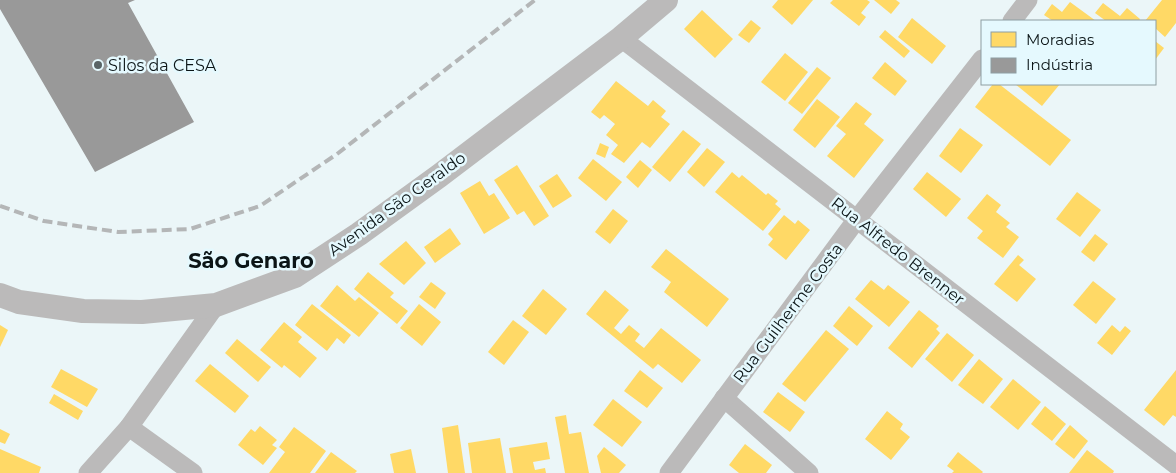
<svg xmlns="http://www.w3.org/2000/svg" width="1176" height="473" font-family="Montserrat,sans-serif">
<rect width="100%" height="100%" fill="#ebf6f8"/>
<!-- homes -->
<g fill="#ffd966">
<polygon points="778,0 813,0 792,25 772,7"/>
<polygon points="833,0 867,0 870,2 861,13 866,17 859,26 830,3"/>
<polygon points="874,0 896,0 900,3 891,14"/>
<polygon points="1162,0 1176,0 1176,23 1165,37 1155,28 1155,21 1145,21"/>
<polygon points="1070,2 1096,21 1053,21 1044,15 1052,4 1062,12"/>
<polygon points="1103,3 1120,16 1127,8 1140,19 1139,21 1106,21 1095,13"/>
<polygon points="702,10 733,39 715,58 684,29"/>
<polygon points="912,18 946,46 932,64 898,37"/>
<polygon points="751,20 761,28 749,43 738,35"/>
<polygon points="885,30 910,51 904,58 879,37"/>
<polygon points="1155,41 1164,48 1155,60"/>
<polygon points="785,53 808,72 785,101 761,82"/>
<polygon points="885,62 907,81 895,96 872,78"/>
<polygon points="817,67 831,78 802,114 788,103"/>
<polygon points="616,81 648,106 653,100 666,111 661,117 670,124 650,148 642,142 624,163 611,154 618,145 606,135 615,124 604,115 600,119 591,112"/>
<polygon points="993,84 999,84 1071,140 1050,166 975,107"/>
<polygon points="1015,84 1060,84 1042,106"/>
<polygon points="817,99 840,117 815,148 793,130"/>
<polygon points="856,102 872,114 864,124 884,140 854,178 827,156 846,134 836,126"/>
<polygon points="960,128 983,145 961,173 939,156"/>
<polygon points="683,130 701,144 670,182 652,167"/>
<polygon points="600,143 609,147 605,158 596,154"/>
<polygon points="707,148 725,162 704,187 687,172"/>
<polygon points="593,159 622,182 606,201 578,178"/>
<polygon points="640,160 652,170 638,188 626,177"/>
<polygon points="517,165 549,216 534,226 524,211 517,215 494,180"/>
<polygon points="732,172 739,178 742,175 766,195 768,193 778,201 775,204 781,209 763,231 715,192"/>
<polygon points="927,172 961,199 946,217 913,189"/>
<polygon points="557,174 572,196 553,208 539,186"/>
<polygon points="480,181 489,196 494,193 510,218 484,234 460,193"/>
<polygon points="1077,192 1101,210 1080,237 1056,219"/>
<polygon points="987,194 1001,205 996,212 1010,223 1006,227 1019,237 1003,258 977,238 983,231 967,218"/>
<polygon points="613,209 628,221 610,244 595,232"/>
<polygon points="784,215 795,224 798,220 810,230 786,260 768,245 773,239 768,234"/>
<polygon points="450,228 461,244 435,263 424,247"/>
<polygon points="1095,234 1108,244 1094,262 1081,252"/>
<polygon points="406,241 426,263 404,285 379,264"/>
<polygon points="666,249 729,299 707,327 664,292 671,282 651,267"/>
<polygon points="1018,255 1024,260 1019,265 1036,279 1017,302 994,284"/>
<polygon points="368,272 394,293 390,297 408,311 397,324 354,289"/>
<polygon points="871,280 884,290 888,285 910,302 889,327 855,299"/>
<polygon points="1093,281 1116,299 1096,324 1073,305"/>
<polygon points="431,282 446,293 435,309 419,297"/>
<polygon points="337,285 355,301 359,297 379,313 359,337 320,306"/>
<polygon points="543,289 567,309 546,335 522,316"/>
<polygon points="605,290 629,310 614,328 621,334 629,325 640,334 635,341 644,348 661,328 701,360 682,383 658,364 653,369 586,314"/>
<polygon points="312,304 351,335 344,344 337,338 327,351 295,325"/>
<polygon points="419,304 441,322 422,346 400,328"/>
<polygon points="849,306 873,326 857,346 833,326"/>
<polygon points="919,310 939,326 936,329 940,333 912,368 888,348"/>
<polygon points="513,320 529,332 504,365 488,352"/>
<polygon points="284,322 302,337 298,342 317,358 300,378 284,365 282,368 260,350"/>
<polygon points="0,325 8,330 0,347"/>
<polygon points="1112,325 1120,332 1125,326 1131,331 1112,355 1097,343"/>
<polygon points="826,330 849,349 805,402 782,384"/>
<polygon points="947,333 974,355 952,382 925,359"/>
<polygon points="237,339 271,367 258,382 225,353"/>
<polygon points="979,359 1003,379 983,404 958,385"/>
<polygon points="210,364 249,396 235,413 195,381"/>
<polygon points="61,369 98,389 87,407 51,387"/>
<polygon points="640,370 663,388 647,408 624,391"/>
<polygon points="1176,370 1176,417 1173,415 1164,426 1144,410"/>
<polygon points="1013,379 1041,402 1018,430 990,407"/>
<polygon points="778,392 805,412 790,432 763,412"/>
<polygon points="54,394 83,411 78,420 49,403"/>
<polygon points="613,399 642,422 622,447 593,425"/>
<polygon points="1045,406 1066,424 1052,441 1031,424"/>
<polygon points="887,411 903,424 900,429 910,437 891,460 865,439"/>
<polygon points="566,415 569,434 581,432 589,473 565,473 555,417"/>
<polygon points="458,425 465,473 448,473 442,428"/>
<polygon points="1070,425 1088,441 1074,459 1055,444"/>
<polygon points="260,426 277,440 272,445 277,448 263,465 238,445 251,429 255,432"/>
<polygon points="294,427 326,451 310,473 269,473 285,452 279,447"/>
<polygon points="0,429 10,434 5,444 0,442"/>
<polygon points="500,438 506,473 472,473 468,443"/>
<polygon points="547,442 550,459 533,462 535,470 545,468 546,473 513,473 509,448"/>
<polygon points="745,444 772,465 766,473 739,473 729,465"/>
<polygon points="604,447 626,465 619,473 601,473 597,456"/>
<polygon points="0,449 41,467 39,473 0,473"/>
<polygon points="411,449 416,473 394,473 390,454"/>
<polygon points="1087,450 1114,471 1113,473 1069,473"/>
<polygon points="331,452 357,471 355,473 315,473"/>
<polygon points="958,452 983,472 982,473 952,473 954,471 947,466"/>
</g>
<!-- industry -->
<polygon fill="#999" points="0,0 135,0 128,3 194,122 95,172 0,9"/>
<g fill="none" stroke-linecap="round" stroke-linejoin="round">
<!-- minor -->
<g stroke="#bbbaba" stroke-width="19">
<polyline points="1012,21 1028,0"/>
<polyline points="621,38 1176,465"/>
<polyline points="724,398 809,473"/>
<polyline points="129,427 193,473"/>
<polyline points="88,473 129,427 216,305"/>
<polyline points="669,473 857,219 982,59"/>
</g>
<!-- tertiary -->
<polyline stroke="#bbbaba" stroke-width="24" points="0,295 19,302 83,311 142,312 216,305 295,276 359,234 439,176 621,38 666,0"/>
<!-- rail -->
<polyline stroke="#b4b6b7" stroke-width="4" stroke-dasharray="10 5" stroke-linecap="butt" points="0,206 44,221 118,232 190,229 260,206 337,154 535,0"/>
</g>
<!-- markers -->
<circle fill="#596466" stroke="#e5f9fe" stroke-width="2" cx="98" cy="65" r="5"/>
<g text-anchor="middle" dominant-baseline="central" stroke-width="5" stroke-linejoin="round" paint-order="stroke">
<!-- poi labels -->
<g font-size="16" fill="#0b1517" stroke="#e5f9fe" text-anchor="start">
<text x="108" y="65">Silos da CESA</text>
</g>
<!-- street labels -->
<g font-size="16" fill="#0b1517" stroke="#e5f9fe">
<text transform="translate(397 204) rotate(-36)">Avenida São Geraldo</text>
<text transform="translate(898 251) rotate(38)">Rua Alfredo Brenner</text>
<text transform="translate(788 313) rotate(-53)">Rua Guilherme Costa</text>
</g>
<!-- district labels -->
<g font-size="21" font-weight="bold" fill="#0b1517" stroke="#e5f9fe">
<text x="251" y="260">São Genaro</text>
</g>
</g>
<!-- legend -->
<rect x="981" y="20" width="175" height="65" fill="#e5f9fe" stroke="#8e9ea2"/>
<rect x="991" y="32" width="25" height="15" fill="#ffd966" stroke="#8e9ea2"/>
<text x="1026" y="45" font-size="15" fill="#0b1517">Moradias</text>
<rect x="991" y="58" width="25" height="15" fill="#999999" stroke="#8e9ea2"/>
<text x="1026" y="70" font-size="15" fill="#0b1517">Indústria</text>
</svg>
